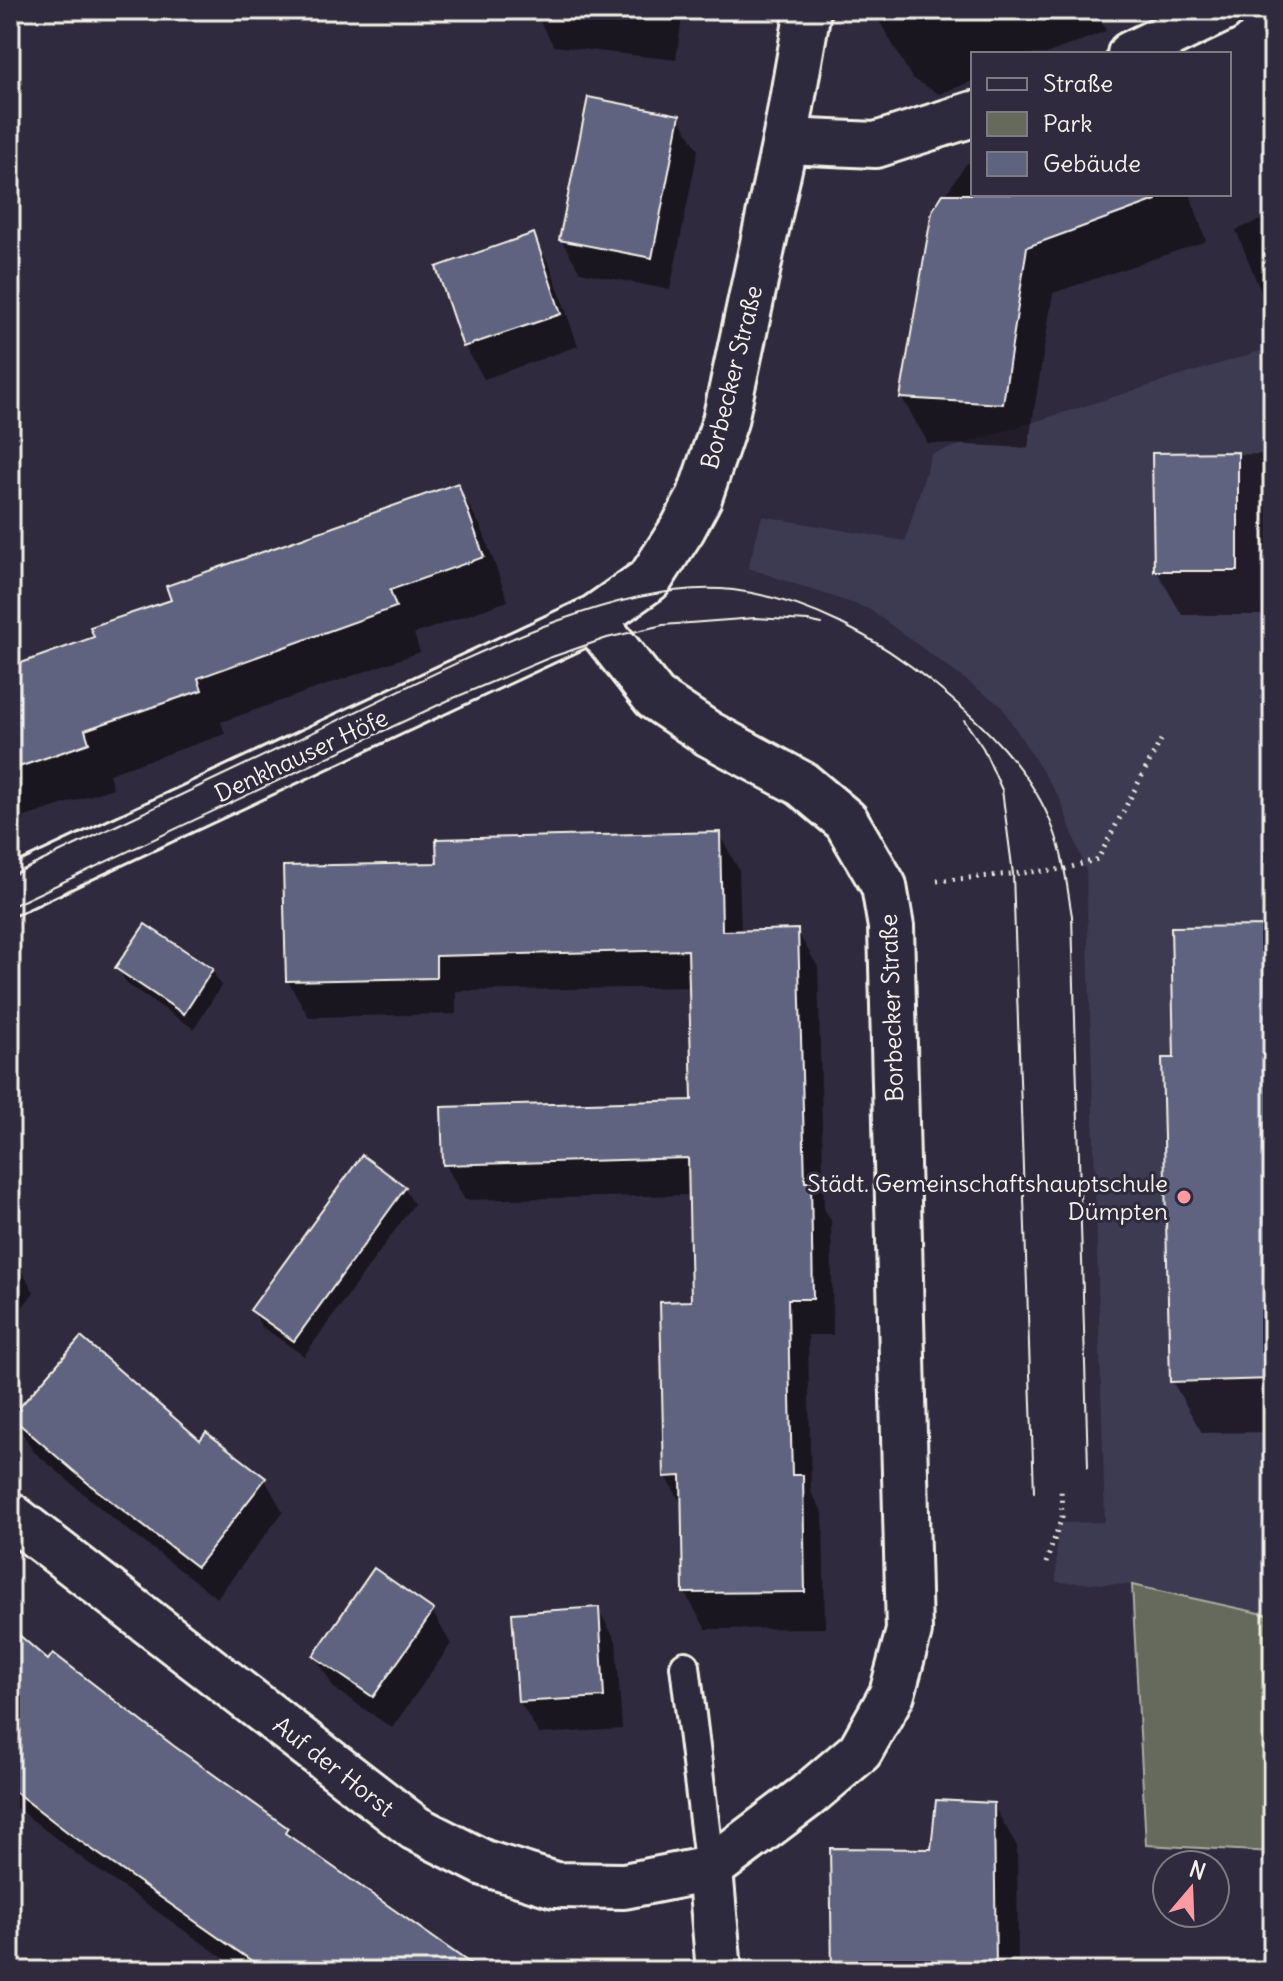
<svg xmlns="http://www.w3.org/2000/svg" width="1283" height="1981" font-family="Delius,sans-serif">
<rect width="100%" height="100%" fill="#2f2a3d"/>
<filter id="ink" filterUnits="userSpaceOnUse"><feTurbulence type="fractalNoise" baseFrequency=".0125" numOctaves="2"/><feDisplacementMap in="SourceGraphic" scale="16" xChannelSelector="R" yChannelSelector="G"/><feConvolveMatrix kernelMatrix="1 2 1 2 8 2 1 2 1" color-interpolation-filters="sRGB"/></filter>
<g filter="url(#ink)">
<!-- built -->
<polygon fill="#3d3b51" points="1273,347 1273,1616 1132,1585 1056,1582 1057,1523 1105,1522 1086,871 1060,799 1001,706 869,609 748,568 762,516 905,541 931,454"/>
<!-- green -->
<polygon fill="#656a5c" stroke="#acaea2" stroke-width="2" points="1132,1585 1273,1616 1273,1852 1146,1845"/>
<!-- shadow -->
<g fill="#0007">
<polygon points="533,10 683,10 676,60 554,46"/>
<polygon points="873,10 1096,10 1106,31 1046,54 973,54 973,81 939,94 912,78"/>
<polygon points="679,117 698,150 670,290 580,272 561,239"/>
<polygon points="973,162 973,194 1190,194 1206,241 1053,293 1028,448 928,443 902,398 934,212 966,164"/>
<polygon points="1273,215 1273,322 1236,230"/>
<polygon points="533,236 551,268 578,346 484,379 465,346 438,268"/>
<polygon points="1273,454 1273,563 1262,563 1263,615 1182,615 1156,570 1154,455"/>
<polygon points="457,485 482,529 508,601 414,634 420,652 221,722 225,734 109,774 113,788 10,822 10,674 96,639 174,601"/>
<polygon points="719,834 739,870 741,933 797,931 818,967 824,1209 831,1220 833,1335 808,1335 809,1396 811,1492 823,1513 825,1628 706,1629 685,1593 683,1507 666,1476 693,1303 690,1195 465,1200 445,1164 694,1102 691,987 456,991 456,1014 309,1017 288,981 439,865"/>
<polygon points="1273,928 1273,1432 1202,1433 1172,1381 1176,1060"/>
<polygon points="118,968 212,970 221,986 194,1029 127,984"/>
<polygon points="404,1188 414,1204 304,1356 261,1326 252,1310"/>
<polygon points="10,1256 15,1260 34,1292 10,1324"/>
<polygon points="14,1417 200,1443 265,1480 283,1512 217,1598 111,1517 32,1450"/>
<polygon points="598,1609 616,1641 622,1729 539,1734 520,1702"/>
<polygon points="432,1611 451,1644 392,1728 334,1688 315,1656"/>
<polygon points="10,1630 48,1663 287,1829 294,1841 449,1971 250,1971 235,1960 232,1964 91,1865 10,1803"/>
<polygon points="993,1805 1017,1846 1018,1971 834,1971 933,1851"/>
<polygon points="554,1964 560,1971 547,1971"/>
</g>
<!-- building -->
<g fill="#5e6480" stroke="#f4f1e8" stroke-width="2">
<polygon points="588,97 680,115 652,258 559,240"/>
<polygon points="943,194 1155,194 1156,200 1027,247 1003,404 900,398 932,211"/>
<polygon points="534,233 561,314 463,347 436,267"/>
<polygon points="1238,452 1238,571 1154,571 1152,453"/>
<polygon points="458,483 484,557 390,590 396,607 198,678 202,690 85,730 89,743 10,770 10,667 94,637 90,627 171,600 166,586"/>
<polygon points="720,832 722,931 798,929 805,1182 811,1182 813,1299 788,1299 789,1358 792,1475 803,1475 805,1592 683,1593 681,1476 664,1477 660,1302 691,1301 688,1158 443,1165 441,1107 692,1100 688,950 436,956 436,978 286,981 283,866 437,863 436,839"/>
<polygon points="145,924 213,969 184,1014 115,968"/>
<polygon points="1273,926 1273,1379 1170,1382 1162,1058 1174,1058 1171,927"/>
<polygon points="362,1155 406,1187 294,1341 250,1310"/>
<polygon points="81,1337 200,1440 206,1432 266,1478 197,1567 90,1485 11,1417"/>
<polygon points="374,1568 434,1610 373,1697 313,1656"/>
<polygon points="599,1607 604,1697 518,1702 512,1613"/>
<polygon points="10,1627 48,1660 53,1653 174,1746 288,1828 285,1833 481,1971 266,1971 70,1834 10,1788"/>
<polygon points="936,1800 994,1803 996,1971 832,1971 830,1848 931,1849"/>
</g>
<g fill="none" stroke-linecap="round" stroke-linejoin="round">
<defs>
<polyline id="service" points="685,1666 710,1869"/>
<g id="minor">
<polyline points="1130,54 1222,10"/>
<polyline points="785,141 876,145 973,114"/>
<polyline points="10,1515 415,1828 484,1863 555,1885 624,1886 710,1869 807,1796 860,1751 892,1694 909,1631 891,927 884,886 846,821 802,784 709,734 655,698 593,619 650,579 683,528 699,498 725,421 785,141 808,10"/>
<polyline points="710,1869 719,1971"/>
</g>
<polyline id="tertiary" points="10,892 593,619"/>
</defs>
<!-- service casing -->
<use href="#service" stroke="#f4f1e8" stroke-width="34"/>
<!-- minor casing -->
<use href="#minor" stroke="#f4f1e8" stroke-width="50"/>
<!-- tertiary casing -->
<use href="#tertiary" stroke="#f4f1e8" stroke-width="50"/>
<!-- path -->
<g stroke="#f4f1e8" stroke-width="5" stroke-dasharray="2 6" stroke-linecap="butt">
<polyline points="937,881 1065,869 1098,859 1161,740"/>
<polyline points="1046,1563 1062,1517 1061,1487"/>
<polyline points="10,1958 24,1971"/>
</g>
<!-- service -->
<use href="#service" stroke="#2f2a3d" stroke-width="28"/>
<!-- minor -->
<use href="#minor" stroke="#2f2a3d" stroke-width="44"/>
<!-- tertiary -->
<use href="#tertiary" stroke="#2f2a3d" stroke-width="44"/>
<!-- tram -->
<g stroke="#f4f1e8" stroke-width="2">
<polyline points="964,720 983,748 1002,790 1013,874 1034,1492"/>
<path d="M10 876C113 827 217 778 320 729 431 677 609 576 733 590 807 599 878 638 935 685 983 724 1031 769 1053 828 1064 856 1067 887 1072 916L1088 1467"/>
<polyline points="10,907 449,700 549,658 607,638 663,625 755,618 808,621 822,624"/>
</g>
</g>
</g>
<!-- markers -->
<circle fill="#ff9aa2" stroke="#2f2a3d" stroke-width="3" cx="1184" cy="1197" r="8"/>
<g text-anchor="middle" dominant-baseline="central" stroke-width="6" stroke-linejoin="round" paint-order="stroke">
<!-- street labels -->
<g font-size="24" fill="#f4f1e8" stroke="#2f2a3d">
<text transform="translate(731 377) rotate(-76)">Borbecker Straße</text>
<text transform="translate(301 755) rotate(-25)">Denkhauser Höfe</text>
<text transform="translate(891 1008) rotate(-92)">Borbecker Straße</text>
<text transform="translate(334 1766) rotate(38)">Auf der Horst</text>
</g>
<!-- poi labels -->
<g font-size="24" fill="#f4f1e8" stroke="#2f2a3d" text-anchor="end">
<text x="1168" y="1183">Städt. Gemeinschaftshauptschule<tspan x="1168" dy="28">Dümpten</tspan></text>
</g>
</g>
<!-- margin -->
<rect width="1283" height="1981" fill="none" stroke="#2f2a3d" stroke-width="40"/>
<rect x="20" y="20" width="1243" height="1941" fill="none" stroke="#f4f1e8" stroke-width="3" filter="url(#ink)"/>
<!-- legend -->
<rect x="971" y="52" width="260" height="144" fill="#2f2a3d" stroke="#7e7a81" stroke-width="2"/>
<rect x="987" y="78" width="40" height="12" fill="#2f2a3d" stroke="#7e7a81" stroke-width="2"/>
<text x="1043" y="92" font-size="24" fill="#f4f1e8">Straße</text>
<rect x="987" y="112" width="40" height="24" fill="#656a5c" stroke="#7e7a81" stroke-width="2"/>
<text x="1043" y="132" font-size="24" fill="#f4f1e8">Park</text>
<rect x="987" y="152" width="40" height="24" fill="#5e6480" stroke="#7e7a81" stroke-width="2"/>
<text x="1043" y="172" font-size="24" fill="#f4f1e8">Gebäude</text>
<!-- north arrow -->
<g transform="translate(1191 1889) rotate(19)"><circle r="38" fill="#2f2a3d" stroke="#7e7a81" stroke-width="2"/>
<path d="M0-6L14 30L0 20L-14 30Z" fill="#ff9aa2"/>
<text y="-12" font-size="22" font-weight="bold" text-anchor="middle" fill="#f4f1e8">N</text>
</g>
</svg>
